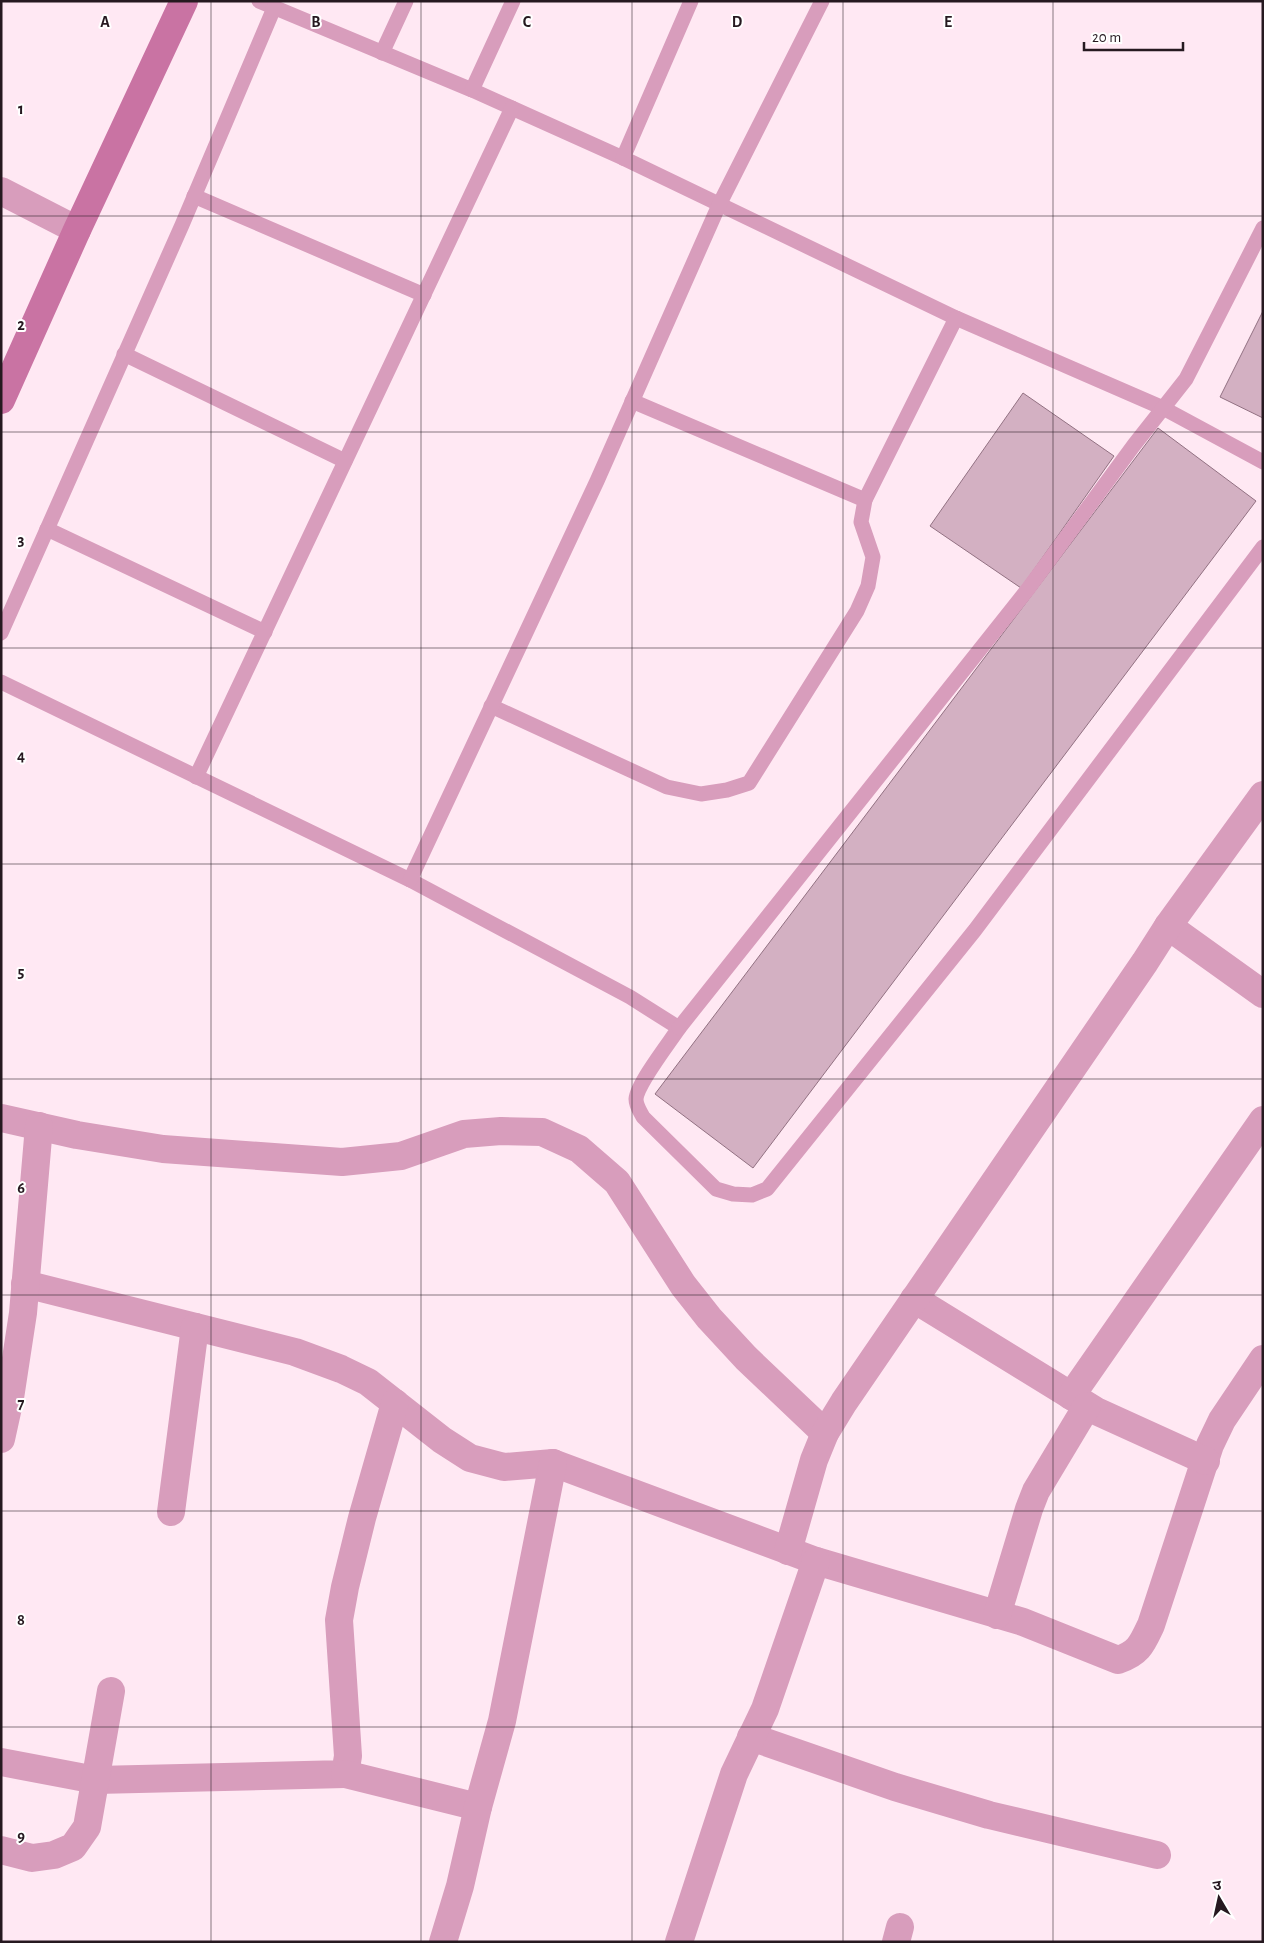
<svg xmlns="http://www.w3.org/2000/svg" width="1264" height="1943" font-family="'Alegreya Sans','Noto Sans Devanagari',sans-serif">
<rect width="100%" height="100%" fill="#ffe8f3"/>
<!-- building -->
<g fill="#d3b0c2" stroke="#927182">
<polygon points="1263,311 1263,418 1220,397"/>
<polygon points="1023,393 1114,456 1021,588 930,526"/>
<polygon points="1158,428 1256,501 753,1168 655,1094"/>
</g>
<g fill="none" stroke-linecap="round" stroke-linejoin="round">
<!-- lane -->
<g stroke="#d89dbc" stroke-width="15">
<polyline points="259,1 472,90 623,158 956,318 1163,408 1263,462"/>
<polyline points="382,53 406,1"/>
<polyline points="472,90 513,1"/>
<polyline points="623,158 691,1"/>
<polyline points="194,196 424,295"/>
<polyline points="124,354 345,461"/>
<polyline points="632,401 865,500"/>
<polyline points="47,529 265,632"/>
<polyline points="1,633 182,225 274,8"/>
<path d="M1 682 410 880 630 997 679 1028C669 1043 637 1084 636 1099 636 1106 640 1111 643 1117L716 1189 733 1194 752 1195 767 1189 975 930 1263 547"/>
<polyline points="491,706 667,787 701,794 727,790 749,783 857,611 868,586 873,557 861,522 865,500 956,318"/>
<polyline points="196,777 512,108"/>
<polyline points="410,880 597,481 719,205 822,1"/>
<polyline points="679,1028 1028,589 1134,445 1186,379 1263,228"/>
</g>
<!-- street -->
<g stroke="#d89dbc" stroke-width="28">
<polyline points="1,191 77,230"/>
<polyline points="1168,926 1263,994"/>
<polyline points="1,1118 77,1135 163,1149 342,1162 401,1156 464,1134 501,1131 542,1132 579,1149 617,1182 683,1285 709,1318 746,1358 825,1433"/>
<path d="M25 1284 295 1352 341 1369 368 1382 442 1440 470 1458 504 1467 553 1463 816 1561 1023 1622 1118 1660C1139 1653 1142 1644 1151 1625L1210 1445 1222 1420 1263 1359"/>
<polyline points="914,1299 1096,1411 1206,1461"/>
<polyline points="1071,1396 1263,1120"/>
<polyline points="1,1439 10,1398 23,1313 39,1126"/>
<polyline points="171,1512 195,1327"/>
<polyline points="788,1551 814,1460 825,1433 844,1402 1145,962 1168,926 1263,795"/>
<polyline points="997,1615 1029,1509 1036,1491 1087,1406"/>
<polyline points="751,1737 895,1787 989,1815 1157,1855"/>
<polyline points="1,1762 96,1780 345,1774 348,1756 339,1620 345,1587 362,1518 395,1403"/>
<polyline points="345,1774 478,1807"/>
<polyline points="1,1850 32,1858 54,1855 73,1847 87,1827 111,1691"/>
<polyline points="443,1942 460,1886 478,1807 502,1721 553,1463"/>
<polyline points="679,1942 734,1774 765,1709 816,1561"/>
<polyline points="896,1942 900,1927"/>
</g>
<!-- secondary -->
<polyline stroke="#c973a3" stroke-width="28" points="1,400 77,230 184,1"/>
</g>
<!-- grid -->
<path fill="none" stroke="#261920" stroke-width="1" stroke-opacity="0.55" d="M211 1V1942M421 1V1942M632 1V1942M843 1V1942M1053 1V1942M1 216H1263M1 432H1263M1 648H1263M1 864H1263M1 1079H1263M1 1295H1263M1 1511H1263M1 1727H1263"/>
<g font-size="16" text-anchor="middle" font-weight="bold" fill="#261920" stroke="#fff" stroke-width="4" stroke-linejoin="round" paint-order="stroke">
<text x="105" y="27">A</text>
<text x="316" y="27">B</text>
<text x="527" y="27">C</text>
<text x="737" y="27">D</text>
<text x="948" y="27">E</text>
<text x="21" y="114">1</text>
<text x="21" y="330">2</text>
<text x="21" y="545">3</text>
<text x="21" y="761">4</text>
<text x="21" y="977">5</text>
<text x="21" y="1193">6</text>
<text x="21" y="1409">7</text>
<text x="21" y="1625">8</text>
<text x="21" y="1841">9</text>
</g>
<!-- border -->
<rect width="1264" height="1943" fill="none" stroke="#261920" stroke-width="5"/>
<!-- north arrow -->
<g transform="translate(1219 1898) rotate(351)" stroke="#ffffff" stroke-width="4" paint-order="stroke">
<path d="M0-4L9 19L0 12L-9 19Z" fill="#261920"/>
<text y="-8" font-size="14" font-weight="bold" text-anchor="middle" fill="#261920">उ</text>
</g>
<!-- scale -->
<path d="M1084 42v8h99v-8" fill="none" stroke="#261920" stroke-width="2.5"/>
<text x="1092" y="42" font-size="15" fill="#261920" stroke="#ffffff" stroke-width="4" paint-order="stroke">20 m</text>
</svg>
